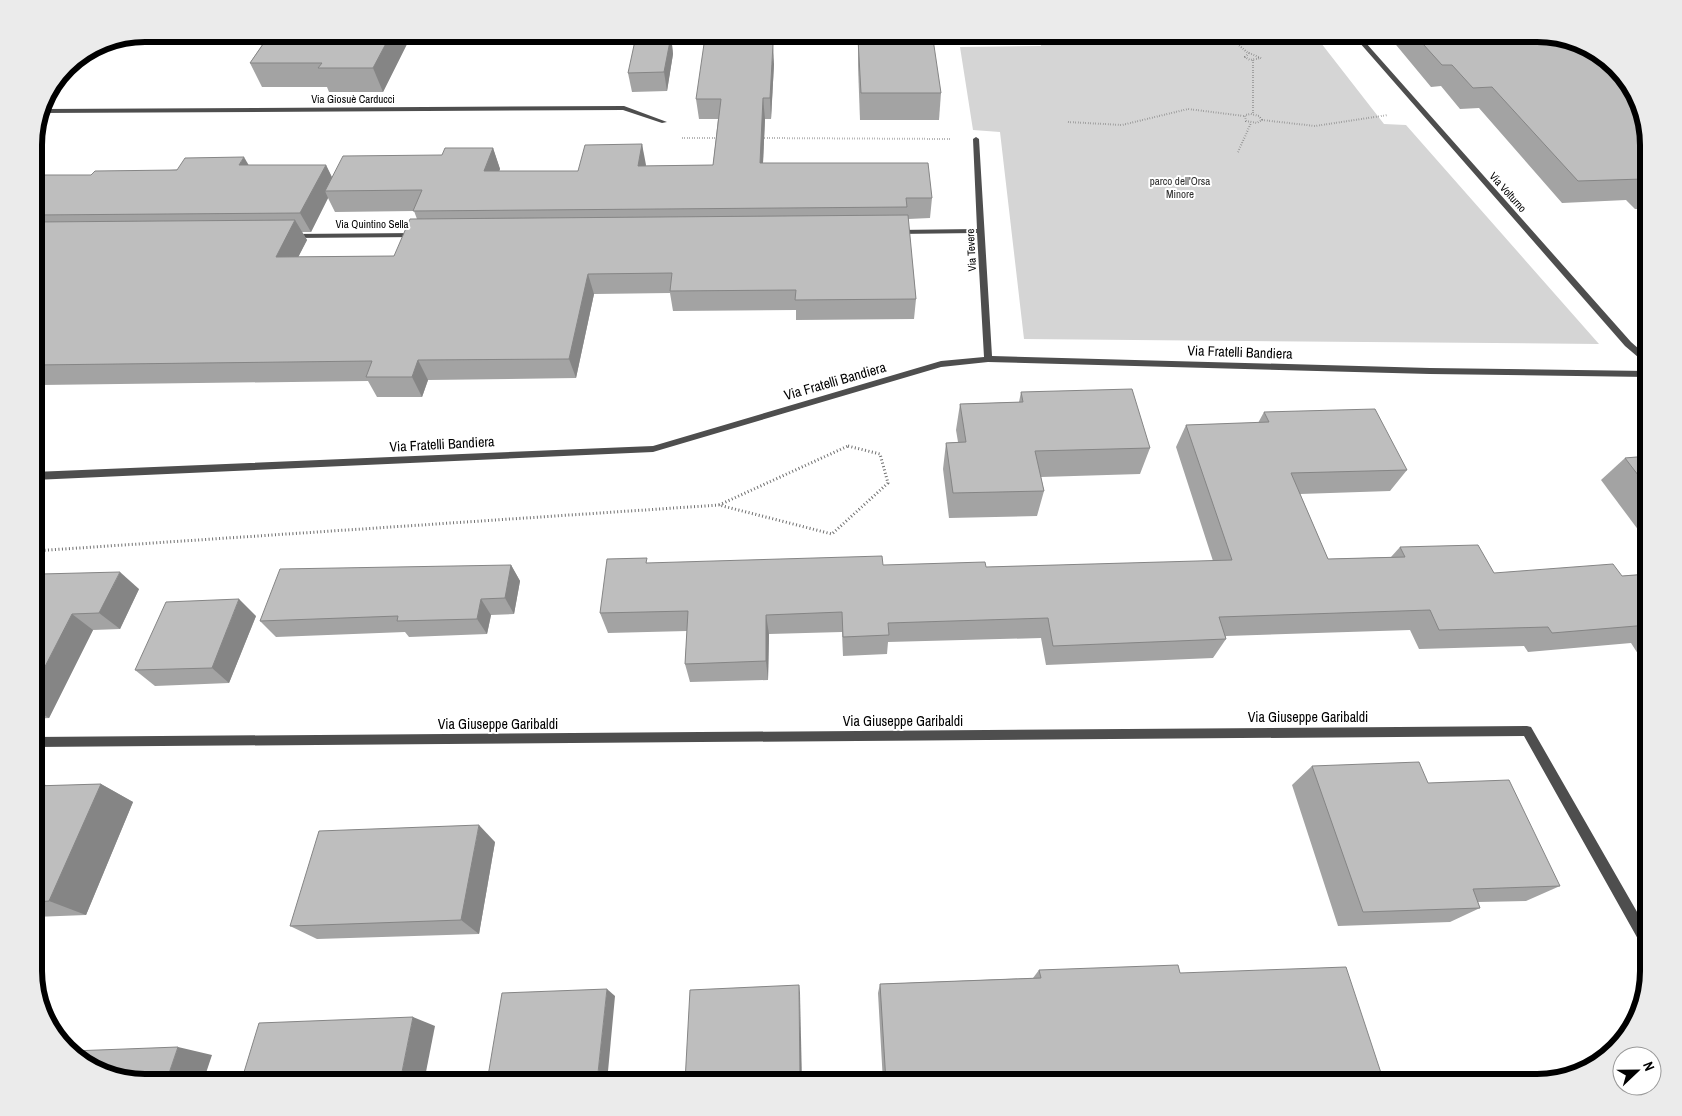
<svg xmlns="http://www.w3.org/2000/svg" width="1682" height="1116" font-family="'Archivo Narrow',sans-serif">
<rect width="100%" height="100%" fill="#fff"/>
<!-- green -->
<polygon fill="#d5d5d5" points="1040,34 1314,34 1384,124 1406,125 1599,344 1024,339 1000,132 973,130 960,47 1041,46"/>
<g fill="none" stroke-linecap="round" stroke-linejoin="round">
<!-- path-far1 -->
<g stroke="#707070" stroke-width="2" stroke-dasharray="0.5 2" stroke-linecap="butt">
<polyline points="1226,34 1248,53"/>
<polygon points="1249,53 1261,58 1250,60 1245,57"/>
<polyline points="1253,60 1253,114"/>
<polygon points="1251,114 1259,116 1262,120 1257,123 1246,121 1245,115"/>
<polyline points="1262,120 1315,126 1388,115"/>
<polyline points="1068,122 1122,125 1188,109 1244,116"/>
<polyline points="682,138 720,138"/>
<polyline points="762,138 950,139"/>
<polyline points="1238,152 1251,123"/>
</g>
<!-- path -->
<g stroke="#707070" stroke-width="3" stroke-dasharray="1 2.5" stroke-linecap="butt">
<polygon points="848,446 880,454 888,483 832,534 719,505"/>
<polyline points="34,551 719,505"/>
</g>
<!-- street -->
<g fill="#4e4e4e" fill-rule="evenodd">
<polygon points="1352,34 1358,34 1631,342 1648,357 1648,364 1645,363 1625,346"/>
<polygon points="624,106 667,122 662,123 623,110 40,113 41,109"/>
<polygon points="976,137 979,139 992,356 1430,368 1648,371 1648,377 1430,374 988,362 941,367 653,452 34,480 34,472 653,446 941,361 984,357 977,233 897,234 893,232 897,230 977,229 973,139"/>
<polygon points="417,233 420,233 420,237 292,238 288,236 292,234"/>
<polygon points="1527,726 1531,727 1648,931 1648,949 1643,948 1524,736 34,747 34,737"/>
</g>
</g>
<!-- wall -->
<g fill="#a3a3a3" fill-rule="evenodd">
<polygon points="146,34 412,34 383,92 329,92 327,87 262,87 250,63 266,39 133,40 131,37"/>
<polygon points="746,34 882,34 882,39 746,40"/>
<polygon points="1387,34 1536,34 1648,145 1648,209 1635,209 1626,200 1562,203 1479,108 1460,109 1441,86 1431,87"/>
<polygon points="671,36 673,54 667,91 632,92 628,73"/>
<polygon points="858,39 941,93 939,120 860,120 858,66"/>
<path d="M774 64 771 119H765L763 163 932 198 930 218 908 219 916 299 914 319 796 320V310L673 311 670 293 594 294 576 378 428 380 422 397H377L368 381 41 385 34 395V175H91L248 165H326L332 177 442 155 493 148 500 169 499 171H578L642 144 645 166 713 165 718 119H699L696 99ZM328 198 335 212 414 211 417 219 394 256 298 257 307 240 302 232H311Z"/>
<polygon points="1021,392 1150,448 1140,474 1041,477 1044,491 1037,516 949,518 943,469 946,443 958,442 956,430 960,404 1019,402"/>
<polygon points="1264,412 1407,470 1390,491 1300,494 1328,559 1391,557 1400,547 1494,573 1622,576 1648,574 1648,656 1640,657 1631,643 1528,652 1524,646 1419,649 1410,630 1226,636 1226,639 1213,658 1046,665 1041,638 888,642 887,654 843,656 842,632 769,634 768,680 690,682 685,664 687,631 608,633 600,613 648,563 883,565 986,567 1213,561 1176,447 1186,425 1258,423"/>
<polygon points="1648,456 1648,543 1601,480 1625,458"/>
<polygon points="511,565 520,581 514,614 491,615 487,634 409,637 405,632 276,637 260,621"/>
<polygon points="34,587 139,589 120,629 93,630 49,718 34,719"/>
<polygon points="256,616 229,683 155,686 135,670"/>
<polygon points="1312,766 1428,783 1560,886 1526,901 1478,902 1480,908 1450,922 1338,926 1292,785"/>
<polygon points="34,776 43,781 46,786 101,784 133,802 86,915 34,917"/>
<polygon points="495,842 479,934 317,939 290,926"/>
<polygon points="1039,970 1384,1082 883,1082 878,993 880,984 1033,978"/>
</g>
<!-- shaded-wall -->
<g fill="#858585">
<polygon points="391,34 412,34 383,92 373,68"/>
<polygon points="671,36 673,54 667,91 664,72"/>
<polygon points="773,44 774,64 771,119 770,98"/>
<polygon points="763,98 765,119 762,184 760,163"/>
<polygon points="642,144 646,165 642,186 638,166"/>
<polygon points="493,148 500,169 491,192 484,171"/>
<polygon points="244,157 255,176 239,165"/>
<polygon points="326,165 335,184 325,191 328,198 311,232 300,213"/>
<polygon points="295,220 307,240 288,277 276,257"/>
<polygon points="588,274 594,294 576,378 569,359"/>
<polygon points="418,360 428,380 422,397 412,377"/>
<polygon points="34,378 41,385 34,395"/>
<polygon points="511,565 520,581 514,614 505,598"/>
<polygon points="120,572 139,589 120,629 99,613"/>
<polygon points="239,599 256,616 229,683 212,668"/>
<polygon points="481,599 491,615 487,634 477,619"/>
<polygon points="72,614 93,630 49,718 34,709 34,688"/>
<polygon points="766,615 769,634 768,680 766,661"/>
<polygon points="34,776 43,781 56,805 34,794"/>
<polygon points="101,784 133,802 86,915 49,901"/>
<polygon points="479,825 495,842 479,934 461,920"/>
<polygon points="799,985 800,993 802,1082 800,1082"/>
<polygon points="607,989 615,996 607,1082 597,1082"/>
<polygon points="413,1017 435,1026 424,1082 400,1082"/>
<polygon points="178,1047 212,1055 203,1082 166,1082"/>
</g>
<!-- building -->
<g fill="#bebebe" stroke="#858585">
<polygon points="270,34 391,34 373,68 318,68 322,63 250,63"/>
<polygon points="1414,34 1536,34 1599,53 1637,96 1648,145 1648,183 1643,179 1578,181 1492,87 1473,88 1452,65 1442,65"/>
<polygon points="636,36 671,36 664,72 628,73"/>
<polygon points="858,39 933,39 941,93 861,93"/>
<polygon points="704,44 773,44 770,98 763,98 760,163 928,163 932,198 906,198 907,207 413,211 422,190 325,191 343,156 442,155 445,148 493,148 484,171 578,171 585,145 642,144 638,166 713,165 721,99 696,99"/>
<polygon points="244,157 239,165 326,165 300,213 34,215 34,175 91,175 95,171 177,170 185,158"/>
<polygon points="908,215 916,299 795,300 796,290 670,291 672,273 588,274 569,359 418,360 412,377 366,377 372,361 34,365 34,222 295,220 276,257 394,256 410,219"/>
<polygon points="1132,389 1150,448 1035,451 1044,491 953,493 946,443 966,442 960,404 1023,402 1021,392"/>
<polygon points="1375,409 1407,470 1291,473 1328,559 1405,557 1400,547 1478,545 1494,573 1613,564 1622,576 1648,574 1648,625 1552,633 1548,627 1439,630 1430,610 1219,617 1226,639 1053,646 1048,618 888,623 889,635 843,637 842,612 766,615 766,661 685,664 688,611 600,613 607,559 647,558 646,563 882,556 883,565 985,562 986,567 1232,560 1186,425 1269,422 1264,412"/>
<polygon points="1648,456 1648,488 1625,458"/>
<polygon points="511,565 505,598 481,599 477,619 397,621 398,616 260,621 280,569"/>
<polygon points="120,572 99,613 72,614 34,688 34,587 41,574"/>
<polygon points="239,599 212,668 135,670 166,602"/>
<polygon points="1419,762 1428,783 1509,780 1560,886 1473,889 1480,908 1363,912 1312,766"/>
<polygon points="101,784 49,901 34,902 34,786"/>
<polygon points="479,825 461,920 290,926 319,831"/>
<polygon points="1178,965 1180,973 1346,967 1384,1082 886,1082 880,984 1041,978 1039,970"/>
<polygon points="799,985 800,1082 685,1082 690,990"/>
<polygon points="607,989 597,1082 487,1082 502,993"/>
<polygon points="413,1017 400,1082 241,1082 259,1023"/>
<polygon points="178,1047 166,1082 146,1082 83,1063 72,1051"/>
</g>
<g text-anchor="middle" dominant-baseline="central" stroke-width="4" stroke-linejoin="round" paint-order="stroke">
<!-- far-street labels -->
<g font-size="11" fill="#000" stroke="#fff">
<text x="353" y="99">Via Giosuè Carducci</text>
<text transform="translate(1508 192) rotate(48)">Via Volturno</text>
<text x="372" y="224">Via Quintino Sella</text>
<text transform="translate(971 250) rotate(-93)">Via Tevere</text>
</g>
<!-- far-park labels -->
<g font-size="11" fill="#2c2c2c" stroke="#fff">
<text x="1180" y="181">parco dell'Orsa<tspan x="1180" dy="13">Minore</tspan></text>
</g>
<!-- street labels -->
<g font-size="14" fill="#000" stroke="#fff">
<text transform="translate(1240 352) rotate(2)">Via Fratelli Bandiera</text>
<text transform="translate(835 381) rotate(-16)">Via Fratelli Bandiera</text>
<text transform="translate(442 444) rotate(-3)">Via Fratelli Bandiera</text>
<text x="1308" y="717">Via Giuseppe Garibaldi</text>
<text x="903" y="721">Via Giuseppe Garibaldi</text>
<text x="498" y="724">Via Giuseppe Garibaldi</text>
</g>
</g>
<!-- crop -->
<path d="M0 0H1682V1116H0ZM145 42H1537A103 103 0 0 1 1640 145V971A103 103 0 0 1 1537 1074H145A103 103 0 0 1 42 971V145A103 103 0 0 1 145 42Z" fill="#ebebeb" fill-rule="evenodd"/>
<path fill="none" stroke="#000" stroke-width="6" d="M145 42H1537A103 103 0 0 1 1640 145V971A103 103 0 0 1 1537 1074H145A103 103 0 0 1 42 971V145A103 103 0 0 1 145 42Z"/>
<!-- north arrow -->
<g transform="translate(1637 1071) rotate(68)"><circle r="24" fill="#ffffff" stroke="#999999"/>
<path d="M0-4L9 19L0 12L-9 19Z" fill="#000000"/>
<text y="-8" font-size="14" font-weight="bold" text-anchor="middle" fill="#000000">N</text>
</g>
</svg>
